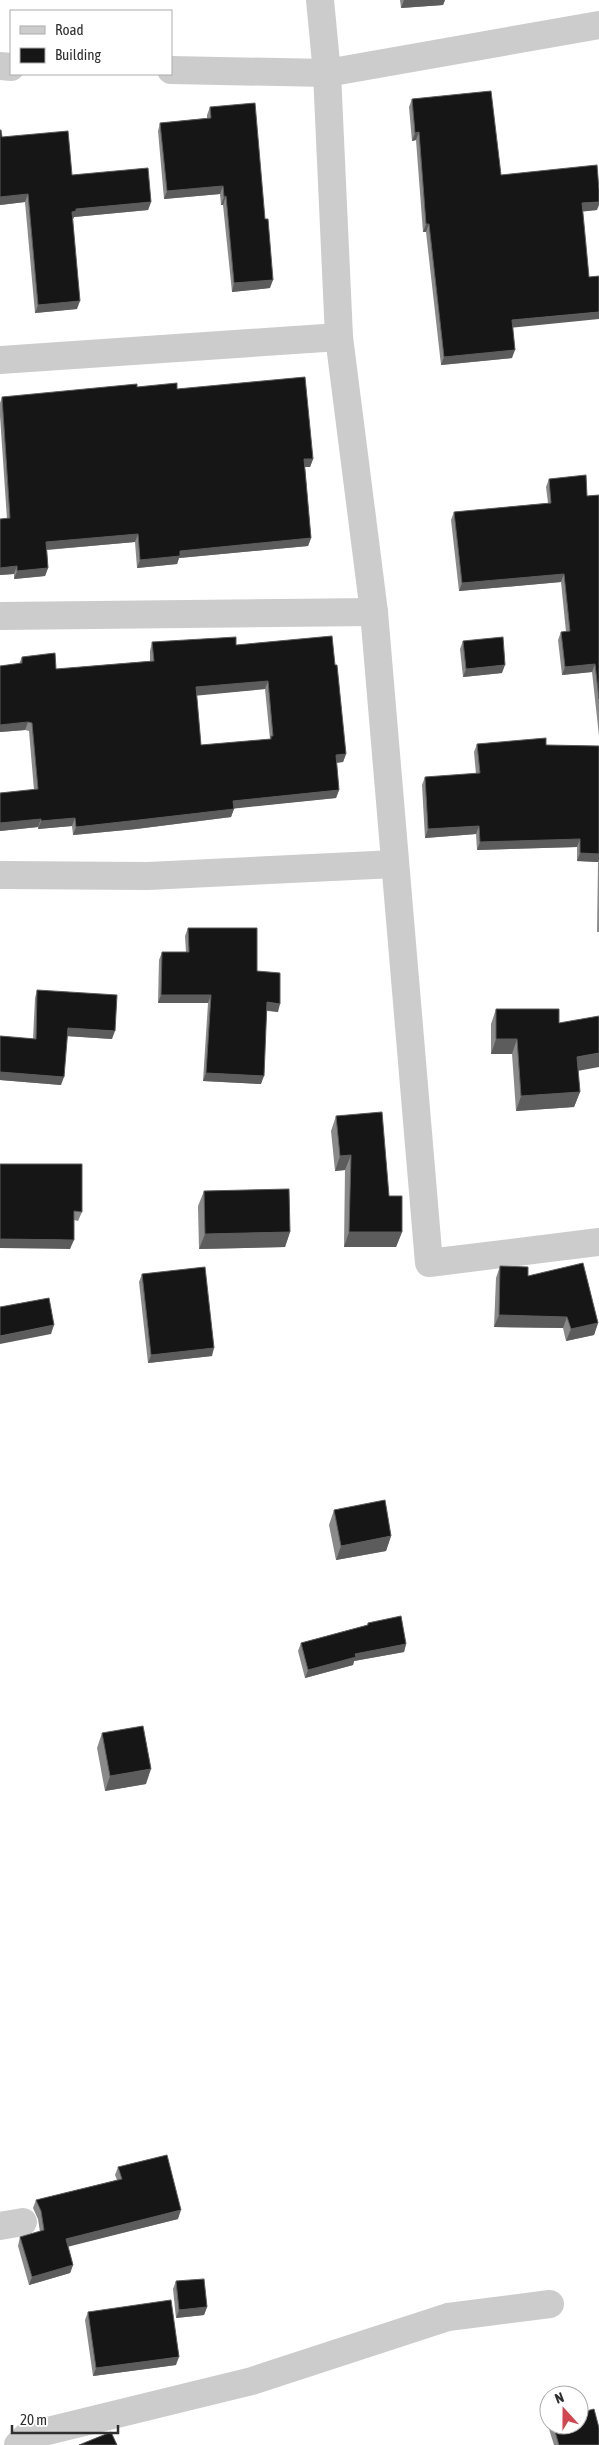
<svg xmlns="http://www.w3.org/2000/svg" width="599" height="2445" font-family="'Asap Condensed',sans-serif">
<rect width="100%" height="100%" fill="#fff"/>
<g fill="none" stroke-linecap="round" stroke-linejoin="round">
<!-- street -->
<g stroke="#ccc" stroke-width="28">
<polyline points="320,0 327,73 339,337 374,612 429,1263 599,1242"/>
<polyline points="0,66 11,67"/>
<polyline points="171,70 327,73 599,25"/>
<polyline points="0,360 339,337"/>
<polyline points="0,616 374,612"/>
<polyline points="0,875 148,876 395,864"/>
<polyline points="0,2226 23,2222"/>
<polyline points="18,2445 27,2436 252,2381 448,2317 550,2304"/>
</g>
</g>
<!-- wall -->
<g fill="#8a8a8a" fill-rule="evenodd">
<polygon points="400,0 445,0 443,5 401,8"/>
<polygon points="412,99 501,175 597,210 583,211 513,327 512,358 441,365 426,232 423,232 416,140 412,141 409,107"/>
<polygon points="210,107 270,288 232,292 223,205 221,205 220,194 164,199 158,131 160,123 207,118 207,115"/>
<polygon points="0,130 2,137 72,175 151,202 148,210 74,217 73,219 77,309 35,313 25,202 0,205"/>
<polygon points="137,387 177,389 313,459 310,467 305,467 311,538 308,546 179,558 177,564 137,568 135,542 47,550 48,568 45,576 14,579 14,574 0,575 0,519 7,519 0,416 0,403 2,397"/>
<polygon points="549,479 587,496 599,495 599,736 592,672 562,675 558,640 561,632 566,632 561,582 459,591 451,520 454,512 548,503 546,487"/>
<polygon points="463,641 502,673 463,677 460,649"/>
<path d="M152 642 236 645 335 665 346 754 343 762 336 763 339 790 336 798 234 808 231 817 136 829 73 835 72 826 38 829V827L0 831V793L34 790 29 731 25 730 0 732V666L19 664 22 657 56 669 150 661V651ZM265 689 270 739 201 745 196 695Z"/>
<polygon points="477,744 599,746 599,932 597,932 598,862 577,861 577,847 477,850 476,834 425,838 422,785 425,777 476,774 474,752"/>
<polygon points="188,928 257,971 278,1012 267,1011 261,1084 203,1081 208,1003 158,1003 159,960 162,952 186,952 185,936"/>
<polygon points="37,990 112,1039 67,1036 61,1085 0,1080 0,1036 33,1039 35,998"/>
<polygon points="496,1009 559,1023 578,1070 580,1092 574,1107 516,1111 512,1054 491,1054 491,1024"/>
<polygon points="336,1116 389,1196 402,1232 396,1247 344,1247 345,1170 335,1171 331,1131"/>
<polygon points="0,1164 82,1212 78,1221 74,1220 70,1249"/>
<polygon points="204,1191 290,1232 285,1247 199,1249 198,1206"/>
<polygon points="500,1266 528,1276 598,1323 594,1335 566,1341 563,1328 494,1327 496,1278"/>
<polygon points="142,1274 212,1356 148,1363 139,1282"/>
<polygon points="334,1510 391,1536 386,1551 336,1560 329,1525"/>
<polygon points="368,1623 406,1644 404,1652 354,1661 353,1665 305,1678 298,1651 301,1643 367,1625"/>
<polygon points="102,1733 146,1784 105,1791 97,1748"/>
<polygon points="118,2167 178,2219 68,2246 73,2265 70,2273 29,2285 18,2246 20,2237 40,2232 38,2219 33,2208 36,2200 117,2180 115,2175"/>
<polygon points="176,2281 207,2307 204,2315 176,2318 173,2289"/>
<polygon points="88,2312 176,2365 93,2376 85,2320"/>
<polygon points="550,2425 579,2425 599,2445 554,2445 549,2429"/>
</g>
<!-- shaded-wall -->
<g fill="#5c5c5c">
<polygon points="404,0 445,0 443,5 401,8"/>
<polygon points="419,132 416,140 412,141 415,133"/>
<polygon points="223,186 220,194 164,199 167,191"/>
<polygon points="28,194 25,202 0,205 0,197"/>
<polygon points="226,196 223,205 221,205 224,197"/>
<polygon points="151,202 148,210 74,217 73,219 72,212 76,209"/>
<polygon points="599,202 599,205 597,210 579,212 582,203"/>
<polygon points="426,224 429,224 426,232 423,232"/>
<polygon points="273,280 270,288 232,292 234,283"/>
<polygon points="80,301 77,309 35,313 38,305"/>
<polygon points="599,312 599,319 509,328 512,320"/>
<polygon points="515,350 512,358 441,365 444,357"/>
<polygon points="304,459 313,459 310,467 301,467"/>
<polygon points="138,534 135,542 43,550 46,542"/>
<polygon points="311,538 308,546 179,558 177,564 137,568 140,560 180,551"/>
<polygon points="17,566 14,574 0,575 0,568"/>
<polygon points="48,568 45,576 14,579 17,571"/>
<polygon points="564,574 561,582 459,591 462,583"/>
<polygon points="595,664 592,672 562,675 565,667"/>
<polygon points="505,665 502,673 463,677 466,669"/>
<polygon points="268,681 265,689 193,696 196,687"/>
<polygon points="28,722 25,730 0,732 0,725"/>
<polygon points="346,754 343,762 333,763 336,755"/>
<polygon points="339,790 336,798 230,809 233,801"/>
<polygon points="234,809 231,817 136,829 73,835 76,827"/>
<polygon points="75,818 72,826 38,829 41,821"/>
<polygon points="41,819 38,827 0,831 0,823"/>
<polygon points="479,826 476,834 425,838 428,829"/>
<polygon points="580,839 577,847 477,850 480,842"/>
<polygon points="580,853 599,854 599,859 598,862 577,861"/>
<polygon points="161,995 211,995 208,1003 158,1003"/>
<polygon points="267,1002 280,1004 278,1012 264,1010"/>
<polygon points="68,1028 115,1031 112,1039 65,1036"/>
<polygon points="496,1039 517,1039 512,1054 491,1054"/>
<polygon points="599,1053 599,1067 572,1072 577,1057"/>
<polygon points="0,1072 64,1077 61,1085 0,1080"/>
<polygon points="206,1073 264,1076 261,1084 203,1081"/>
<polygon points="580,1092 574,1107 516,1111 521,1096"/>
<polygon points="351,1155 345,1170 335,1171 340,1156"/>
<polygon points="290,1232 285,1247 199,1249 205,1234"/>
<polygon points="349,1232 402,1232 396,1247 344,1247"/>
<polygon points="0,1239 74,1240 70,1249 0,1248"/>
<polygon points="499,1315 567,1317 563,1328 494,1327"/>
<polygon points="598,1323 594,1335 566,1341 571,1329"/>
<polygon points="54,1325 51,1334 0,1344 0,1336"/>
<polygon points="214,1348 212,1356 148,1363 151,1355"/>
<polygon points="391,1536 386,1551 336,1560 341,1546"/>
<polygon points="406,1644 404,1652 354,1661 353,1665 305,1678 308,1670 355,1654"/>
<polygon points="151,1769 146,1784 105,1791 110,1776"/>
<polygon points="181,2210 178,2219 63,2248 66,2239"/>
<polygon points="73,2265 70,2273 29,2285 32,2277"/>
<polygon points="207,2307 204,2315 176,2318 179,2310"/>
<polygon points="179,2357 176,2365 93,2376 96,2368"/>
</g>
<!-- building -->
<g fill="#161616" stroke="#5c5c5c" fill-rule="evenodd">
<polygon points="491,91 501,175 597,165 599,190 599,202 582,203 589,277 599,276 599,312 512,320 515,350 444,357 429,224 426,224 419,132 415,133 412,99"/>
<polygon points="255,103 265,219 268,219 273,280 234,283 226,196 224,197 223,186 167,191 160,123 211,118 210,107"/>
<polygon points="0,130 1,130 2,137 68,131 72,175 148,168 151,202 76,209 76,211 72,212 80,301 38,305 28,194 0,197"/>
<polygon points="305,377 313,459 304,459 311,538 180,551 180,556 140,560 138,534 46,542 48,568 17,571 17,566 0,568 0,519 10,518 2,397 137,384 137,387 177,383 177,389"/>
<polygon points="586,475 587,496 599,495 599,699 595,664 565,667 561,632 570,631 564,574 462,583 454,512 551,503 549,479"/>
<path d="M332 636 335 665H337L346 754 336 755 339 790 233 801 234 809 139 820 76 827 75 818 41 821V819L0 823V793L38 789 32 723 28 722 0 725V666L22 663V657L55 653 56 669 154 661 152 642 236 637V645ZM268 681 273 736H271V739L201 745 196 687Z"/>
<polygon points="503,637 505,665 466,669 463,641"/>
<polygon points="546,738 546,745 599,746 599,854 580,853 580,839 480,842 479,826 428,829 425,777 480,773 477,744"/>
<polygon points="188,928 257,928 257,971 280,973 280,1004 267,1002 264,1076 206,1073 211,995 161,995 162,952 189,952"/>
<polygon points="37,990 117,995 115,1031 68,1028 64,1077 0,1072 0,1036 36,1039"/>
<polygon points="496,1009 559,1009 559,1023 599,1016 599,1053 577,1057 580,1092 521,1096 517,1039 496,1039"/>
<polygon points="382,1112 389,1196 402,1196 402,1232 349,1232 351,1155 340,1156 336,1116"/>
<polygon points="0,1164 82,1164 82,1212 74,1211 74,1240 0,1239"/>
<polygon points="289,1189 290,1232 205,1234 204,1191"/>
<polygon points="583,1263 598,1323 571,1329 567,1317 499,1315 500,1266 528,1267 528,1276"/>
<polygon points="205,1267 214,1348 151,1355 142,1274"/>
<polygon points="49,1298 54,1325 0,1336 0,1307"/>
<polygon points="385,1500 391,1536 341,1546 334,1510"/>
<polygon points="401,1616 406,1644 355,1654 356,1657 308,1670 301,1643 368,1625 368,1623"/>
<polygon points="143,1726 151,1769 110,1776 102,1733"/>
<polygon points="167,2155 181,2210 66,2239 73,2265 32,2277 20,2237 44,2230 41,2211 36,2200 122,2179 118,2167"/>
<polygon points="204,2279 207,2307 179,2310 176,2281"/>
<polygon points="171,2300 179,2357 96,2368 88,2312"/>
<polygon points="594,2409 599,2428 599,2445 559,2445 553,2425 579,2425 579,2413"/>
<polygon points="111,2432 117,2445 79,2445"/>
</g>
<!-- legend -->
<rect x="10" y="10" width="162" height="65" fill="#ffffff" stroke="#acacac"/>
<rect x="20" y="26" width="25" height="8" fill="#cccccc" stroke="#acacac"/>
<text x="55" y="35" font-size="15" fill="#2f2f2f">Road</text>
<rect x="20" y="48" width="25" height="15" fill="#161616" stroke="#acacac"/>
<text x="55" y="60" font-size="15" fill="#2f2f2f">Building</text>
<!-- north arrow -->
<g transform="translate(564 2410) rotate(339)"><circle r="24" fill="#ffffff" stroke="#acacac"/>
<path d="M0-4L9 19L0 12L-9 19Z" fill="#d3454f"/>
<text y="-8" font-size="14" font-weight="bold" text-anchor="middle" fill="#2f2f2f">N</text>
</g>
<!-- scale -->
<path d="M12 2425v8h106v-8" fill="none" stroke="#2f2f2f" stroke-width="2.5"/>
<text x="20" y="2425" font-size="15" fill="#2f2f2f" stroke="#ffffff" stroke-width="4" paint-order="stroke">20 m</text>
</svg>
